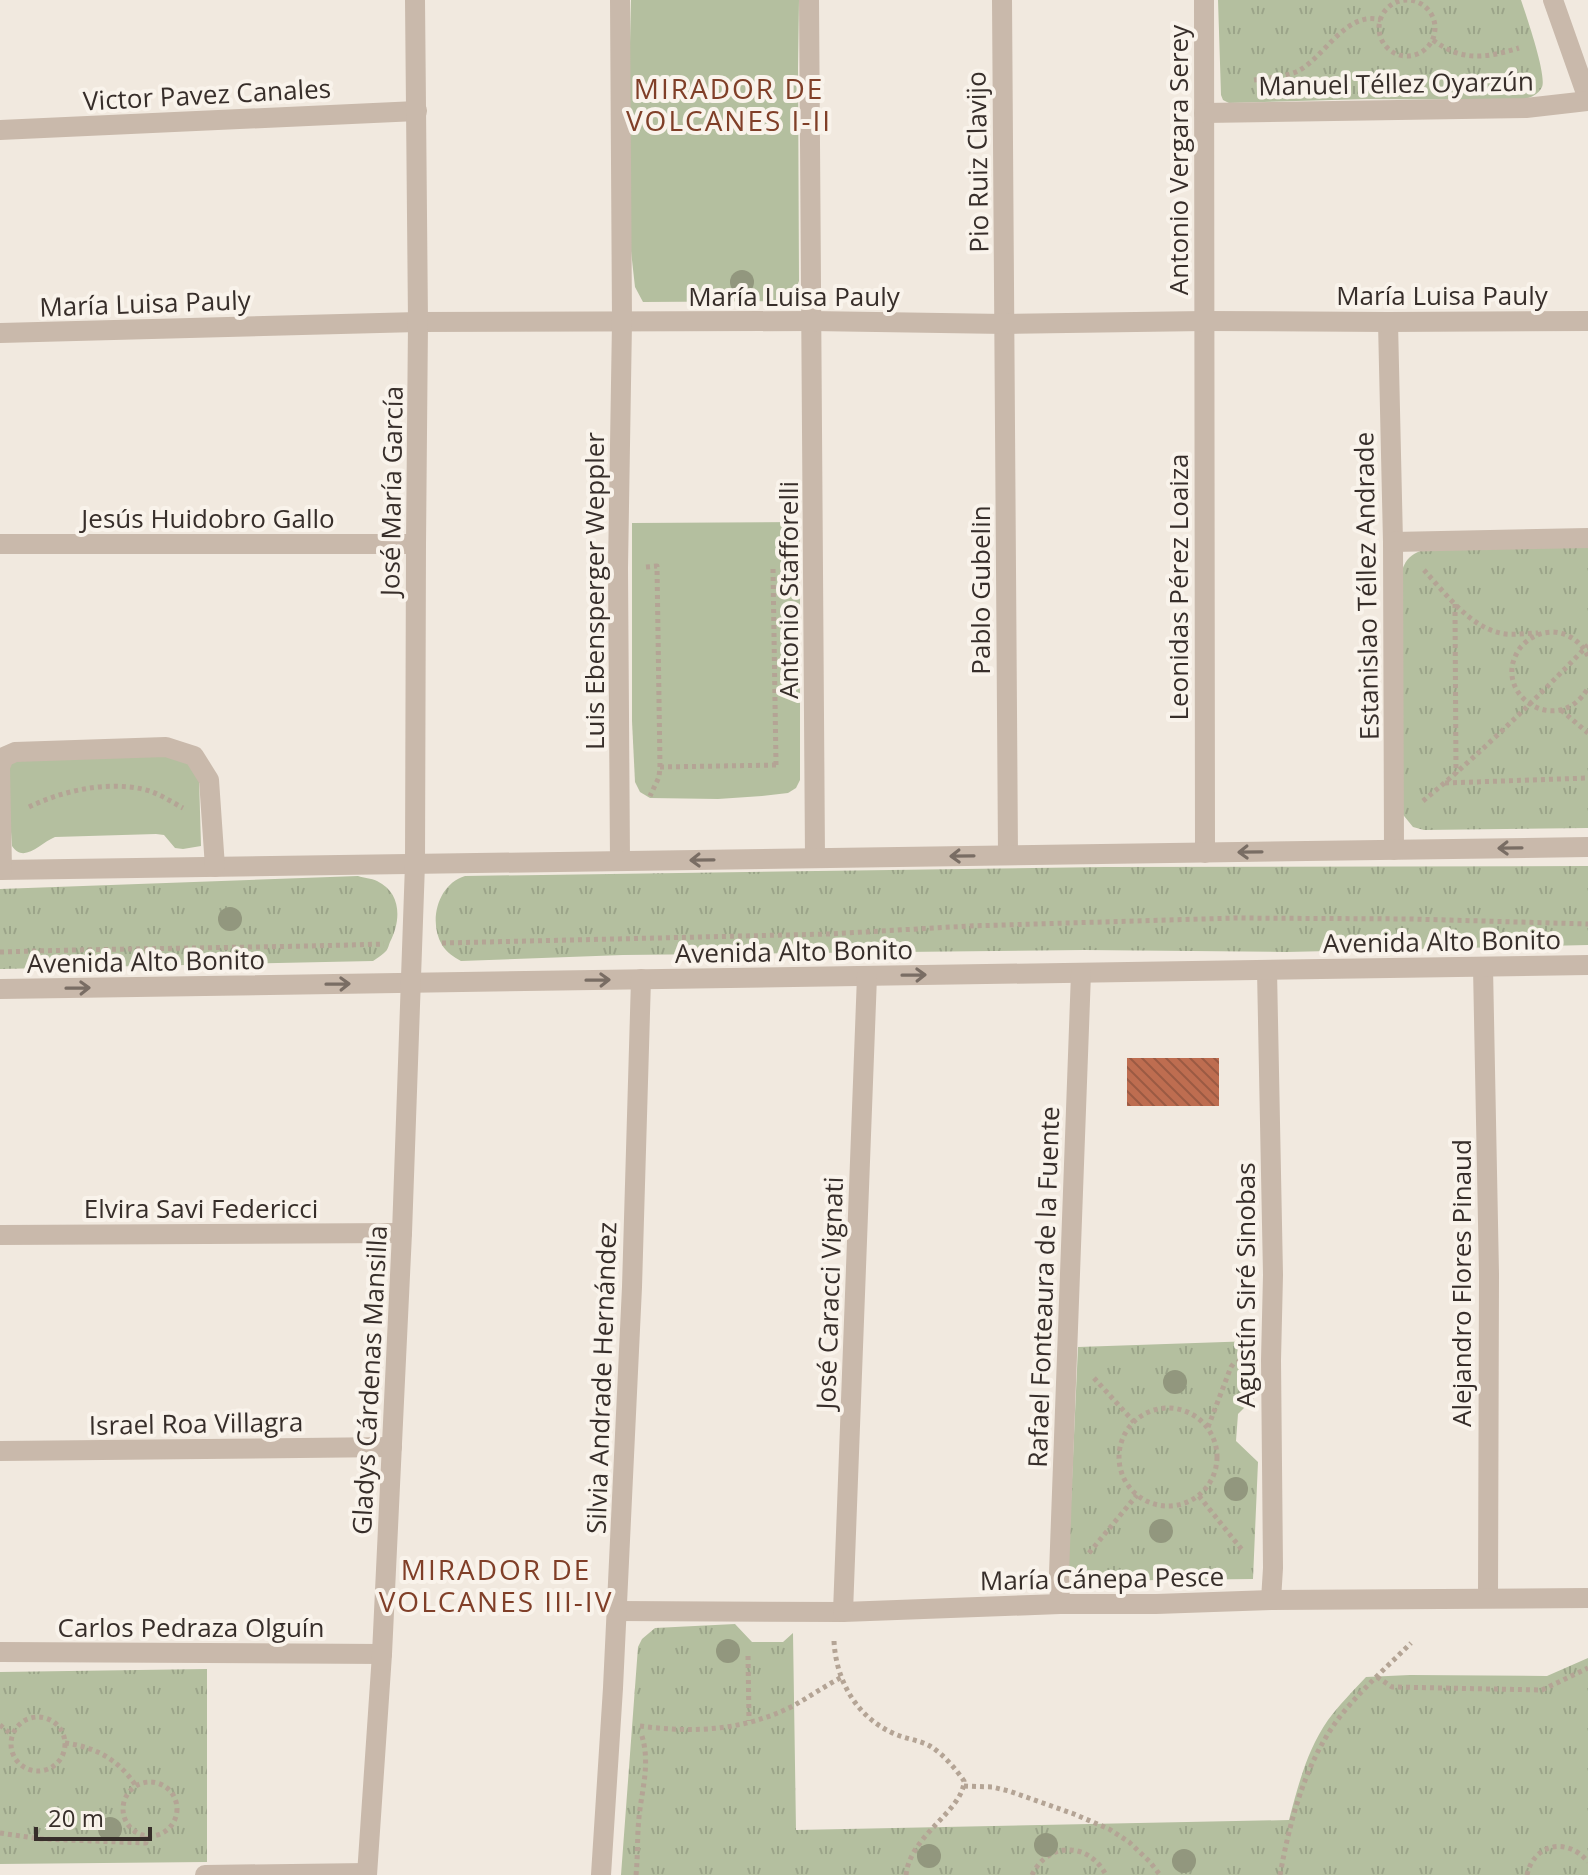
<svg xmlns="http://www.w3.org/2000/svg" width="1588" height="1875" font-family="'Open Sans',sans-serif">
<defs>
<pattern id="park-tufts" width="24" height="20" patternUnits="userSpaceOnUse" patternTransform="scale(2)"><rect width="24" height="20" fill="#b4bf9f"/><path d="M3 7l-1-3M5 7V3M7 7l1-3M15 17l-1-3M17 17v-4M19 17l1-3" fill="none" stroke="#9ba489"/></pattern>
<pattern id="building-back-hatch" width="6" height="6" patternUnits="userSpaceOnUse" patternTransform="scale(2)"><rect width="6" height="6" fill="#be6d50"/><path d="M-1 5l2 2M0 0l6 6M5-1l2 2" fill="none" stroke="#9b5a43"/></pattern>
</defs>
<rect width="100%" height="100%" fill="#f1e9df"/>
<!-- grass -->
<g fill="#b4bf9f">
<polygon points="631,0 799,0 798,68 799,281 795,291 788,301 643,302 635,287 631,251 628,128"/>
<polygon points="800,522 800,780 796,788 788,793 762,796 718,799 650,798 640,792 635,782 632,721 632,523"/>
<path d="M174 754 185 759 199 777 201 846 183 849 175 848 164 835 156 834 55 837C40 843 24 864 12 846L7 775 10 765 17 760Z"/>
</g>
<!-- park -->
<g fill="url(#park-tufts)">
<path d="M1218 0H1521C1526 15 1547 75 1542 87 1538 95 1530 98 1521 100L1367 99 1229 103 1223 100 1221 95Z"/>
<path d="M1588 547V828L1424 830 1413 827 1400 811 1401 574C1405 559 1411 554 1425 549Z"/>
<path d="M1588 866V945L1286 952 1084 950 623 955 461 961C454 957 447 953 442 945 428 921 438 884 465 876L1105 867Z"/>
<path d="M358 876C364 878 371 878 377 881 402 893 401 921 390 942 388 947 388 950 384 953 381 956 377 958 373 961L0 969V889Z"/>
<polygon points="1254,1341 1255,1397 1238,1414 1236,1441 1258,1462 1253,1579 1080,1581 1072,1576 1068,1568 1078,1347"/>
<path d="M735 1624 752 1642H783L793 1633 796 1830 1289 1820C1298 1786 1307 1750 1328 1720 1339 1705 1353 1691 1366 1677L1410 1675 1547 1676 1588 1658V1875H621L638 1647 642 1639 655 1628Z"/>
<polygon points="207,1669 207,1862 0,1864 0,1672"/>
</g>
<!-- building -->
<rect fill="url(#building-back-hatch)" x="1127" y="1058" width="92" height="48"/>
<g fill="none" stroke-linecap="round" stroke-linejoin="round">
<!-- path -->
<g stroke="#b4a495" stroke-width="5" stroke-dasharray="4 4" stroke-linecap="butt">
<circle cx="1407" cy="28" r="28"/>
<path d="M1433 40C1462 62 1486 58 1519 48"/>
<path d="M1254 80C1268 78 1285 77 1298 71 1325 57 1346 10 1381 20"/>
<polyline points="646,567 657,566 660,767 659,777 650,796"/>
<polyline points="773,569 776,765"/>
<path d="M1424 570C1445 593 1469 626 1500 633 1512 636 1526 633 1538 633"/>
<polyline points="1455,604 1456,774"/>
<path d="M1588 656C1581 642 1569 633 1553 632 1540 632 1528 638 1520 648 1488 693 1558 740 1588 688"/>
<polyline points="1561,710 1588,733"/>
<polyline points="660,767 779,765"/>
<polyline points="1445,783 1588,778"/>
<path d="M1423 801C1481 753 1535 700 1588 645"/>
<path d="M29 807C62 791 105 781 142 789 157 792 170 801 183 808"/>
<polyline points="442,943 829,934 969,926 1235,918 1412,919 1588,924"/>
<path d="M0 952C128 948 256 948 384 944"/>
<polyline points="1094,1378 1134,1422"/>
<circle cx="1168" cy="1457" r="49"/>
<polyline points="1208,1427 1231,1367 1234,1363 1243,1361"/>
<polyline points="1199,1496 1243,1551"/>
<polyline points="1089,1553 1137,1495"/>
<path d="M834 1641C836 1681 857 1718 895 1734 906 1739 919 1740 930 1746 943 1754 956 1769 964 1781 963 1811 910 1835 906 1875"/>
<polyline points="748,1656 749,1721"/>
<polyline points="1377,1677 1392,1687 1542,1690 1588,1668"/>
<circle cx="38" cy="1744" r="27"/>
<polyline points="0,1725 12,1735"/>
<path d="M640 1726C694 1733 743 1731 793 1706 809 1697 825 1686 842 1677"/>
<path d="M65 1743C96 1747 119 1760 136 1786"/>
<circle cx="150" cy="1809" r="27"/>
<polyline points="964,1786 992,1787 1009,1791 1074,1814 1109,1829 1129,1842 1150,1862 1160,1875"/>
<polyline points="0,1833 41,1839 146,1843 146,1836"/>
<path d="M636 1875C638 1856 637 1836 639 1817 642 1788 651 1762 641 1733"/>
<path d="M1032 1875C1048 1841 1089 1842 1106 1875"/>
<path d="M1280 1875C1290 1820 1306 1759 1342 1714 1363 1688 1388 1666 1411 1643"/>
<path d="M1527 1875C1534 1843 1568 1837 1588 1862"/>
</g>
<!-- minor -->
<g stroke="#c9b9ab" stroke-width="20">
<polyline points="809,0 815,858"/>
<polyline points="1002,0 1008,855"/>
<polyline points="1204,0 1205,853"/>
<polyline points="1553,0 1588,99"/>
<polyline points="1204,113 1526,108 1588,101"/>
<polyline points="0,130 417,111"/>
<polyline points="1388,322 1393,542 1394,850"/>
<polyline points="0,333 418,322 812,321 1005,324 1204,321 1388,322 1588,321"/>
<polyline points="1393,542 1588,538"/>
<polyline points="0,544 416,544"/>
<polyline points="620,861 618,568 622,322 620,0"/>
<polyline points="0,870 1588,847"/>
<polyline points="2,870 0,767 4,757 15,752 166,747 194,756 209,780 215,867"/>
<polyline points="1483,967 1489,1274 1488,1598"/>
<polyline points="1267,970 1273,1275 1271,1360 1273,1568 1271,1600"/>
<polyline points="0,989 1588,965"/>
<polyline points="0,1235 402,1233"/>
<polyline points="0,1451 392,1447"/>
<polyline points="1060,1604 1059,1574 1081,973"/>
<polyline points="617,1611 843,1612 1060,1604 1156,1604 1271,1600 1588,1598"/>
<polyline points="843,1612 867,976"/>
<polyline points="0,1652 382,1654"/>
<polyline points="205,1875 367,1873"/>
<polyline points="367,1875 382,1654 402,1233 415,864 416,544 418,322 415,0"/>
<polyline points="601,1875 613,1688 632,1287 641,979"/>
</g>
</g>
<!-- trees -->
<g fill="#92977e">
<circle cx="742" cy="282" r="12"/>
<circle cx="230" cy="919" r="12"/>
<circle cx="1175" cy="1382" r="12"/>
<circle cx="1236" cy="1489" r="12"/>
<circle cx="1161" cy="1531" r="12"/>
<circle cx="728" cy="1651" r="12"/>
<circle cx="110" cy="1829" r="12"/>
<circle cx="1046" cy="1845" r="12"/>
<circle cx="929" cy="1856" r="12"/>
<circle cx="1184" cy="1861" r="12"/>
</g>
<!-- one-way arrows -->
<defs><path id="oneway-shaft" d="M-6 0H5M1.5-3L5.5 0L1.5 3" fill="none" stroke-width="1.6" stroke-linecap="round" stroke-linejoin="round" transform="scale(2)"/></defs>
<g stroke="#796d64">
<use href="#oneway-shaft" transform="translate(1510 848) rotate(179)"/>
<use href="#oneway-shaft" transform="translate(1250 852) rotate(179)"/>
<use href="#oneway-shaft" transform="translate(962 856) rotate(179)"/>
<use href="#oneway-shaft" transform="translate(702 860) rotate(179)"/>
<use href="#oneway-shaft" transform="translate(914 975) rotate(-1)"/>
<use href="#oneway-shaft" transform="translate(598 980) rotate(-1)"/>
<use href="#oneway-shaft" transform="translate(338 984) rotate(-1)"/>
<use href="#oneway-shaft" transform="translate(78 988) rotate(-1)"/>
</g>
<g text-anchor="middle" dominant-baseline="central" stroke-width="8" stroke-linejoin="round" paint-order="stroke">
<!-- street labels -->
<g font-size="26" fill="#372e2a" stroke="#f9f3eb">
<text transform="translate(1396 83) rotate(-1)">Manuel Téllez Oyarzún</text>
<text transform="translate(207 94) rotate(-3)">Victor Pavez Canales</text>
<text transform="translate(1178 160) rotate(-90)">Antonio Vergara Serey</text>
<text transform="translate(977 162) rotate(-91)">Pio Ruiz Clavijo</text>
<text x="1442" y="295">María Luisa Pauly</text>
<text x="794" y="296">María Luisa Pauly</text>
<text transform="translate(145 303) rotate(-2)">María Luisa Pauly</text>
<text transform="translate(391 491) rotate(-89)">José María García</text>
<text x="208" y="518">Jesús Huidobro Gallo</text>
<text transform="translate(1366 586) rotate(-91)">Estanislao Téllez Andrade</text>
<text transform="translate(1178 587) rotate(-90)">Leonidas Pérez Loaiza</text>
<text transform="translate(788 590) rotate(-90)">Antonio Stafforelli</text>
<text transform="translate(980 590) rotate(-90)">Pablo Gubelin</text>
<text transform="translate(594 591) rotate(-90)">Luis Ebensperger Weppler</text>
<text transform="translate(1442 941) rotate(-1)">Avenida Alto Bonito</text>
<text transform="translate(794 951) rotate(-1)">Avenida Alto Bonito</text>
<text transform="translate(146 961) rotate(-1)">Avenida Alto Bonito</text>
<text x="201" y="1208">Elvira Savi Federicci</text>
<text transform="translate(1461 1283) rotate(-90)">Alejandro Flores Pinaud</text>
<text transform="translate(1245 1285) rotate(-90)">Agustín Siré Sinobas</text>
<text transform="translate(1043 1287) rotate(-88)">Rafael Fonteaura de la Fuente</text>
<text transform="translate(829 1293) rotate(-88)">José Caracci Vignati</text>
<text transform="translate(601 1378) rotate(-88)">Silvia Andrade Hernández</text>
<text transform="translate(369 1380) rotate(-87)">Gladys Cárdenas Mansilla</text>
<text transform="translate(196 1423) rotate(-1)">Israel Roa Villagra</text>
<text transform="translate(1102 1578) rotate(-1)">María Cánepa Pesce</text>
<text x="191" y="1627">Carlos Pedraza Olguín</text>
</g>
<!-- neighbourhood labels -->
<g font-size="28" letter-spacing="2" fill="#803f28" stroke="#f9f3eb">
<text x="729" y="88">MIRADOR DE<tspan x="729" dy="32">VOLCANES I-II</tspan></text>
<text x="496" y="1569">MIRADOR DE<tspan x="496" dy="32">VOLCANES III-IV</tspan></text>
</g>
</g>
<!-- scale -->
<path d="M36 1827v12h114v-12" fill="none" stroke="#372e2a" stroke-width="4"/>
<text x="48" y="1827" font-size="24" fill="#372e2a" stroke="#f9f3eb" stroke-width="6" paint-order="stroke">20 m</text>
</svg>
